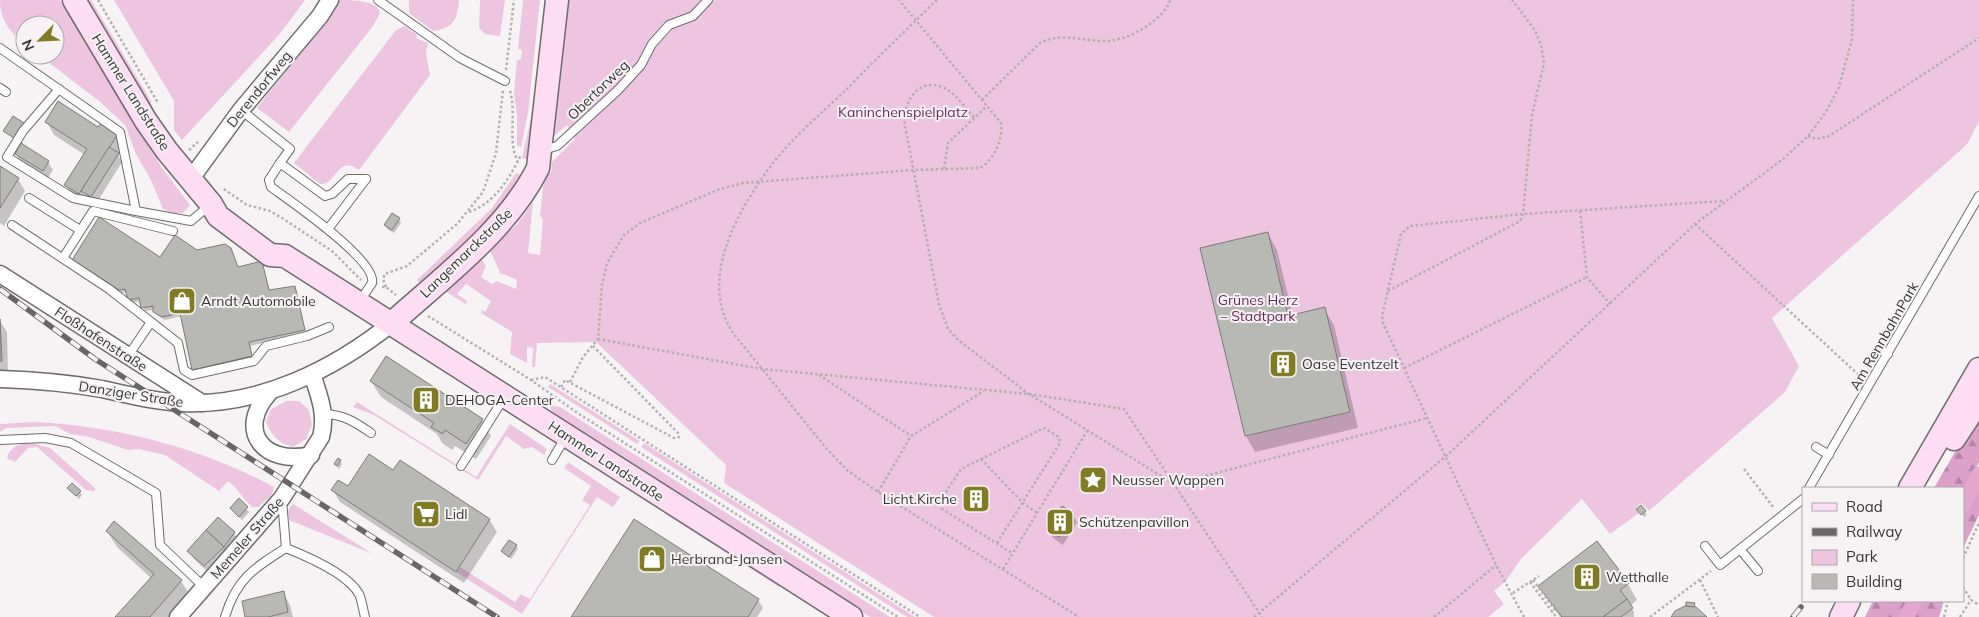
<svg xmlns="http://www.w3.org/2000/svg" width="1979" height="617" font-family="Mulish,sans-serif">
<defs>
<pattern id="forest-firs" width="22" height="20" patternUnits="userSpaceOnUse" patternTransform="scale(1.25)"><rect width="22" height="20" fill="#dca1ca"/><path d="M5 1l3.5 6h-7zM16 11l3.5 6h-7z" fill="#b384a5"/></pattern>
</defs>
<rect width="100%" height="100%" fill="#f7f3f5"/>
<!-- green -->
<g fill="#eec5e1">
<path d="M0 0H60L162 168 190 205 183 213H173L163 209 151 180 136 154 125 125 99 101 39 55H55V25H25V44C10 33 0 19 0 0Z"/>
<polygon points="84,0 91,0 151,101 152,114"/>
<polygon points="114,0 305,0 279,35 182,140 174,130 174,101"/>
<path d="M338 0C352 0 378 0 380 13L373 26 289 132 257 108 323 24Z"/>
<path d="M409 0H459C457 20 454 28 433 31L409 13Z"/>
<polygon points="480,0 505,0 500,36 485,34 479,28"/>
<polygon points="523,0 540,0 528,113 521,147 517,146 517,116 514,92 517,60 521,59 522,50 518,49"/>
<polygon points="545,0 549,0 531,149 527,159 522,158 533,109"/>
<polygon points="566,0 1979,0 1979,121 1968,143 1962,149 1772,318 1799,366 1785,392 1649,511 1641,503 1635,508 1639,513 1610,534 1582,499 1521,559 1506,581 1494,591 1504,604 1488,617 934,617 724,483 726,465 596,342 537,343 535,367 532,367 533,348 527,347 527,363 510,354 512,332 481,313 482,310 485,312 491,301 466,284 457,294 467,301 466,304 446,292 479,260 482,260 486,266 481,277 492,284 497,281 516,289 517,280 500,273 490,250 518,223 533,202 528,253 540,255 543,219 540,216 544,180 547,174 551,173 552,162 575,139 567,125 552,138"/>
<path d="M405 26 418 36 416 38 428 43 426 53 430 75 359 170C337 154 337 185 320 184L294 163 396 30Z"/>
<path d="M516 173 521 175C500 218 455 251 421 283L417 280 492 208Z"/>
<polygon points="550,384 640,441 637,444 548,387"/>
<path d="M286 401H299L309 410 312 425 306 439 293 447C278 443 272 436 266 422L270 410Z"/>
<polygon points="357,402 476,477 510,424 547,449 544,455 532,447 524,449 506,436 478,480 374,415 353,407"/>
<polygon points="549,405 560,407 890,617 870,617 554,415"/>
<path d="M33 422C117 426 199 447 274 487L271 496 258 507H252C243 499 238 488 228 481L219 491 165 455 138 449 128 450 89 437 70 434 55 426 6 428 0 432V424Z"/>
<path d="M32 443 50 448 95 488V491L86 490 37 447 28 448 15 462 8 459 7 456C13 445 20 444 32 443Z"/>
<polygon points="644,443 915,617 907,617 641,447"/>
<polygon points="568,462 620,497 613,507 597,497 522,614 456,572 460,567 515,602 521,594 530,599 590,505 582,500 591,486 564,468"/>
<polygon points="293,504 373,554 289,520 288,512 290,507"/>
<polygon points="665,511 780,585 779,587 664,513"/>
</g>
<!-- forest -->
<g fill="url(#forest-firs)">
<polygon points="1979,411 1979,462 1963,495 1963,488 1934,488"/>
<polygon points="1979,484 1979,515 1963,548 1963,516"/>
<polygon points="1873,601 1910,601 1902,617 1865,617"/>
<polygon points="1920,601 1944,601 1939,617 1912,617"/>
</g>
<!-- shadow -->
<g fill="#0003">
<polygon points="47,122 99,128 117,135 124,147 118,155 122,162 96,204 90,201 86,206 73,197 66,185 85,155 54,135"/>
<polygon points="23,124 25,127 17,141 5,131"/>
<polygon points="16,154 48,162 53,170 48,178 21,162"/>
<polygon points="0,168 18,179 25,191 4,226 0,223"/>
<polygon points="399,219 401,223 394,233 387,229 385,225"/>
<polygon points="1268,234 1277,250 1293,316 1324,309 1334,325 1358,428 1255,452 1246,436 1202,249"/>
<polygon points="231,249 238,268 262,263 270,291 294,287 306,333 250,346 253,359 195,373 182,316 165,320 157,315 154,310 145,311 141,301 131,303 127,292 121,293 75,264 73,260 161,259 197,251"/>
<polygon points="0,321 7,332 8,373 0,373"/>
<polygon points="371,381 482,420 491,436 476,459 455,446 452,450 442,443 437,434 381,397"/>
<polygon points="340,461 342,464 339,469 335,464"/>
<polygon points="394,472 489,519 497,532 464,583 340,502 333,490 348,488"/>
<polygon points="69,488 80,492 82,495 79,499"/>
<polygon points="985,493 989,507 968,510 965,496"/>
<polygon points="239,500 249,512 242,520 231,508"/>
<polygon points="1640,512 1645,512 1647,515 1644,517"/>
<polygon points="1072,514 1077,522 1063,545 1053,538 1048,530"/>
<polygon points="107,531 181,581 191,597 173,617 116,617 151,578 117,547"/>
<polygon points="234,533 239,541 209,573 194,559 189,551"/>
<polygon points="516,546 518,549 511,559 505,555 503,551"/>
<polygon points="1628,584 1637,600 1630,606 1634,612 1634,617 1560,617 1540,586"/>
<polygon points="283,593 290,605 293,617 247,617"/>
<polygon points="758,600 763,608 757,617 572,617"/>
</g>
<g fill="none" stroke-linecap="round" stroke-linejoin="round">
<!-- canal -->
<g stroke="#e4a7d1" stroke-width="15">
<polyline points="1963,506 1979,474"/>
<polyline points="1906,617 1915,601"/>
</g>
</g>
<!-- building -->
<g fill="#b8b8b4" stroke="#7b7b77">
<polygon points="58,101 98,127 101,123 118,134 79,194 64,185 87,149 45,122"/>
<polygon points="13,116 24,123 14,138 3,131"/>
<polygon points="21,143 49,161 43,171 15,154"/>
<polygon points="109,147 119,153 91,197 81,191"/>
<polygon points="0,166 19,178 0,208"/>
<polygon points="392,213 400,218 392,230 384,225"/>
<polygon points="99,217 160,257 175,235 197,250 225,244 231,248 238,267 262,261 269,290 295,286 305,330 249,342 252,356 192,370 180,313 162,317 153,312 153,306 141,308 139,298 128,300 125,289 119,290 72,260"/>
<polygon points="1268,232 1288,316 1325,307 1350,412 1245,436 1200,248"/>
<polygon points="0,319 2,361 0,361"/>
<polygon points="386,356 483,419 466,444 445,430 443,434 431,427 434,423 370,381"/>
<polygon points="369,454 393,470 400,460 490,519 456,572 331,490 338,480 348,486"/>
<polygon points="338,458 341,460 337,466 334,464"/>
<polygon points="72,483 81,491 76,496 67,488"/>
<polygon points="986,492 988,504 965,507 963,495"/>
<polygon points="239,498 248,507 239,517 230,508"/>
<polygon points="1641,505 1646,511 1641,515 1636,509"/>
<polygon points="1062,506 1073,513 1059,537 1047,530"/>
<polygon points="218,517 235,532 224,547 206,530"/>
<polygon points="634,519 759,599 748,617 571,617"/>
<polygon points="114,521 182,580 150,617 115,617 154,574 106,531"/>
<polygon points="206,530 224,547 204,566 187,551"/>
<polygon points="509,540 517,545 509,557 501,551"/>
<polygon points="1597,541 1629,583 1620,590 1627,599 1603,617 1562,617 1538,586"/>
<polygon points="284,591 288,612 268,617 245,617 242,601"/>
<polygon points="1627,599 1633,608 1621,617 1603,617"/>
<polygon points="1686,602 1695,603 1694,607 1686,606"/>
<polygon points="1685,606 1696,607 1707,617 1671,617 1675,611"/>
</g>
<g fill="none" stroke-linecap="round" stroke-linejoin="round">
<defs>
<g id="lane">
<polyline points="378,0 460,58 505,81"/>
<polyline points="0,48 120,132 136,211 191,221 210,205"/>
<polyline points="0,88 6,92"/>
<polyline points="59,89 23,131 7,157 73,198 136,211"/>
<polyline points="241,110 290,149 280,163 325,196 332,194 348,179 366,179"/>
<polyline points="543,150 557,146 618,90 641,65 652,44 669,25 693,16 708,0"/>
<path d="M280 163 269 180 271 187C290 201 377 260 372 283L360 301"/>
<polyline points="29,198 80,230"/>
<polyline points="12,225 109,289 178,343 184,370 192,375 254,361 266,346 307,336 329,327"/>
<polyline points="328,229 366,179"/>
<polyline points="63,258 93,211 173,231"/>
<polyline points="1879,348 1888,354"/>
<polyline points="128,356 151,322"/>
<path d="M323 414C343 414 355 422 371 433"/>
<polyline points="0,440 45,438 71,443 156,493 160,545 204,587"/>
<polyline points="1816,447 1829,455"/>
<polyline points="552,460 565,438"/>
<polyline points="461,466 504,398"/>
<polyline points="1809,488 1979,196"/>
<polyline points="282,500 286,548"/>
<polyline points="1705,546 1720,565 1803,499"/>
<path d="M286 548C306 556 348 574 359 594 362 600 363 610 365 617"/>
<polyline points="1740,549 1758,571"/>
<path d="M225 617C236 579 254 568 286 548"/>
</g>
<g id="street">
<polyline points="190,180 241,110 320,16 330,0"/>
<polyline points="0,274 202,403"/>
<path d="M0 379C34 380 68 383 102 389 129 395 156 402 184 403 260 406 333 370 392 323"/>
<path d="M269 393C236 430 263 466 311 455"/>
<path d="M178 617 282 498 321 437C327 415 319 395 312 374"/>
</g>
<g id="secondary">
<polyline points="74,0 146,121 167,151 211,204 218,216 270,255 285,256 851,617"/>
<path d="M392 323C442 278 508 229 538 168L557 0"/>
<polyline points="1954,439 1979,401"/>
<polyline points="1910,488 1979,369"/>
<polyline points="1841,617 1849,601"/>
</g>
</defs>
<!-- lane casing -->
<use href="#lane" stroke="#6e6b6d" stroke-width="10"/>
<!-- street casing -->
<use href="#street" stroke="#6e6b6d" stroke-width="19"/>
<!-- secondary casing -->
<use href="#secondary" stroke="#6e6b6d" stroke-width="25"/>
<!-- path -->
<g stroke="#b2afb1" stroke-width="2.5" stroke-dasharray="2.5 2.5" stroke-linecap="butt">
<polyline points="98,0 158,103"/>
<path d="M937 0C907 29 877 58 848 88 824 111 792 138 773 163 739 208 697 279 733 333L826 448 848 471 878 492 1079 617"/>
<polyline points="506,70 514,0"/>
<path d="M510 91C517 113 507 143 518 161"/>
<path d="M982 100 1040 43C1060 32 1082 41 1104 41 1121 41 1138 33 1151 23 1159 17 1167 10 1170 0"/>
<path d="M974 117C965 108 955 92 942 87 919 78 905 100 904 120L939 304 948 329 958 340 1029 394 1174 484 1427 418"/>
<polyline points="1808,136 1817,139 1829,136 1979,38"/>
<polyline points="189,150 198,142"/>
<polyline points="944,169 948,143 987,106"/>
<polyline points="224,189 247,205 270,211 282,218 332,251 361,280"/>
<polyline points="1580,211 1587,277 1610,304"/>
<path d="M469 212C495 203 509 179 521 155"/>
<polyline points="1695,224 1862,378"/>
<polyline points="382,287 386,287 396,295"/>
<polyline points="386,287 383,279 385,274 407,266 457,224 483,192 496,153 503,90"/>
<polyline points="1388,291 1520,221 1523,214 1532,115 1544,63 1541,45 1535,30 1512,0"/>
<polyline points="428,316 531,380 579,414 898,617"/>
<polyline points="598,339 762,369 1029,394 1124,409 1262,617"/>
<polyline points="1404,368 1587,277"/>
<polyline points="819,375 911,436"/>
<polyline points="531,380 545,377 920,617"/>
<path d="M570 382 583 357 598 339 602 285 607 263 624 235 640 223 720 189 743 183 913 170 980 168C993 162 1004 137 1001 123L899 0"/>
<polyline points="561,387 565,380 674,438 679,437 678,433 593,346"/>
<polyline points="981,459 1023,503 1037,513"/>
<polyline points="1744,469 1774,508"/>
<polyline points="878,492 911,436 984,391"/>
<polyline points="997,543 1060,443 1059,437 1044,428 961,469 940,501 942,509 1012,553"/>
<polyline points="1963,558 1979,523"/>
<polyline points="1003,569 1087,431"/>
<polyline points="1533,580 1555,610 1552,612"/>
<polyline points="1700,580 1718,617"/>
<polyline points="1530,582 1556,617"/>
<polyline points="1963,587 1971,600"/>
<polyline points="1513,593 1539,576"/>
<polyline points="1254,617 1445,457 1695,224 1782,160 1808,136 1826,112 1839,87 1852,39 1853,0"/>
<polyline points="1434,617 1496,565"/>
<polyline points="1524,617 1496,565 1383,323 1382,316 1401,234 1410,226 1523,214 1723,201"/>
<polyline points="1650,617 1711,571"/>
<polyline points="1944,617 1948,601"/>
<polyline points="1960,617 1971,600 1979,605"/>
</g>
<!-- lane -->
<use href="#lane" stroke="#fff" stroke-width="8"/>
<!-- street -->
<use href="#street" stroke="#fff" stroke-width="16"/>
<!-- secondary -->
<use href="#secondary" stroke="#fedcf4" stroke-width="22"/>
<defs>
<g id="rail">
<polyline points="0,289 95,359 497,617"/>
<polyline points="1793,617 1801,607"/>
</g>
</defs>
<!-- rail casing -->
<use href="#rail" stroke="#686667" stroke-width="5.5"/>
<!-- rail -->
<use href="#rail" stroke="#f7f3f5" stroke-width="4" stroke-dasharray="11" stroke-linecap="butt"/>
</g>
<!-- icons -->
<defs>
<symbol id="shop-square" viewBox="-11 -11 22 22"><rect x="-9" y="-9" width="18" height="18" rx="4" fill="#817c23" stroke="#f7f3f5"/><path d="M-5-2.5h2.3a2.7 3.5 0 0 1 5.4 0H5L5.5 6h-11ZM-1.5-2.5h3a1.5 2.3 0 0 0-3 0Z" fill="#fff"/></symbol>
<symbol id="building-square" viewBox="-11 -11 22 22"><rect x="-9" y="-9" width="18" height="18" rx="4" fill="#817c23" stroke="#f7f3f5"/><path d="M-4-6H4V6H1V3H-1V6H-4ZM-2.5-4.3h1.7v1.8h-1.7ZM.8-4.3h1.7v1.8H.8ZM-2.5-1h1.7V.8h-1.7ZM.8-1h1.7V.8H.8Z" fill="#fff"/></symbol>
<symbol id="sight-square" viewBox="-11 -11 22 22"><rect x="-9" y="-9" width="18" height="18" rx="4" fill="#817c23" stroke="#f7f3f5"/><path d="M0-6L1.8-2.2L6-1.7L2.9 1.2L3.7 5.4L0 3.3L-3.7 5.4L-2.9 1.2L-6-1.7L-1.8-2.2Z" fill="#fff"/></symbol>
<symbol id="supermarket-square" viewBox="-11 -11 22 22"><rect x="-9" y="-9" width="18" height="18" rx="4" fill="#817c23" stroke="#f7f3f5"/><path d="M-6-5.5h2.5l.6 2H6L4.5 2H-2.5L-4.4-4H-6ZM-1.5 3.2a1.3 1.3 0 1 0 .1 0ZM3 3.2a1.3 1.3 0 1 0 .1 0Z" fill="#fff"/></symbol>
</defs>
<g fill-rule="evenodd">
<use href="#shop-square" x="166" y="285" width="32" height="32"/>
<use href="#building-square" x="1267" y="348" width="32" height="32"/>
<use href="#building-square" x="410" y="384" width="32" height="32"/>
<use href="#sight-square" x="1077" y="464" width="32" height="32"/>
<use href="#building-square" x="960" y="483" width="32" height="32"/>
<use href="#supermarket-square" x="410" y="498" width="32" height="32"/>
<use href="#building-square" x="1044" y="506" width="32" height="32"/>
<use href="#shop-square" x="636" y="543" width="32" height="32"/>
<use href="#building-square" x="1571" y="561" width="32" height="32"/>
</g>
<g text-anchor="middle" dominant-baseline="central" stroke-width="4" stroke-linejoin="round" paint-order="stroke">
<!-- street labels -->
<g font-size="14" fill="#373637" stroke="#f7f3f5">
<text transform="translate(259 89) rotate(-51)">Derendorfweg</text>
<text transform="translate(598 90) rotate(-44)">Obertorweg</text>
<text transform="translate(131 92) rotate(58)">Hammer Landstraße</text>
<text transform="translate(466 253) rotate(-44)">Langemarckstraße</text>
<text transform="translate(1884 336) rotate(-60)">Am RennbahnPark</text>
<text transform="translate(101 339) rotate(33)">Floßhafenstraße</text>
<text transform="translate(131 394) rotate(9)">Danziger Straße</text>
<text transform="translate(606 461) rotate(33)">Hammer Landstraße</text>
<text transform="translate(247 538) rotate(-49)">Memeler Straße</text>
</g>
<!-- park labels -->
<g font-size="14" fill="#6b265b" stroke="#f7f3f5">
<text x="903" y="112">Kaninchenspielplatz</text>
<text x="1258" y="300">Grünes Herz<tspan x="1258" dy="16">– Stadtpark</tspan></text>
</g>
<!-- poi labels -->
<g font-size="14" fill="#373637" stroke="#f7f3f5" text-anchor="start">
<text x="201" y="301">Arndt Automobile</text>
<text x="1302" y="364">Oase Eventzelt</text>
<text x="445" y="400">DEHOGA-Center</text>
<text x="1112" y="480">Neusser Wappen</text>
<text x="957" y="499" text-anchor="end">Licht.Kirche</text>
<text x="445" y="514">Lidl</text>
<text x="1079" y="522">Schützenpavillon</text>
<text x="671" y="559">Herbrand-Jansen</text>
<text x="1606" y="577">Wetthalle</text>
</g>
</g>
<!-- legend -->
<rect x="1802" y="487" width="162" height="115" fill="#f7f3f5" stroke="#aaa7a9"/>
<rect x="1812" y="503" width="25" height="8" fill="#fedcf4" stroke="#aaa7a9"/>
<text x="1846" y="512" font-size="15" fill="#373637">Road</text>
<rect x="1812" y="528" width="25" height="8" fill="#686667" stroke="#aaa7a9"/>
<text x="1846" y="537" font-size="15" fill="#373637">Railway</text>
<rect x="1812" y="550" width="25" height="15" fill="#eec5e1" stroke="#aaa7a9"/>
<text x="1846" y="562" font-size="15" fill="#373637">Park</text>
<rect x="1812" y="574" width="25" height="15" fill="#b8b8b4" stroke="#aaa7a9"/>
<text x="1846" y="587" font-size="15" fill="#373637">Building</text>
<!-- north arrow -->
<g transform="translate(40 40) rotate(246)"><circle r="24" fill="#f7f3f5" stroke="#aaa7a9"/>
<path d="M0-4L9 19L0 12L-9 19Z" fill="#817c23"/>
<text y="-8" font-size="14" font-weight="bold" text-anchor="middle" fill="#373637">N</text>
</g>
</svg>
